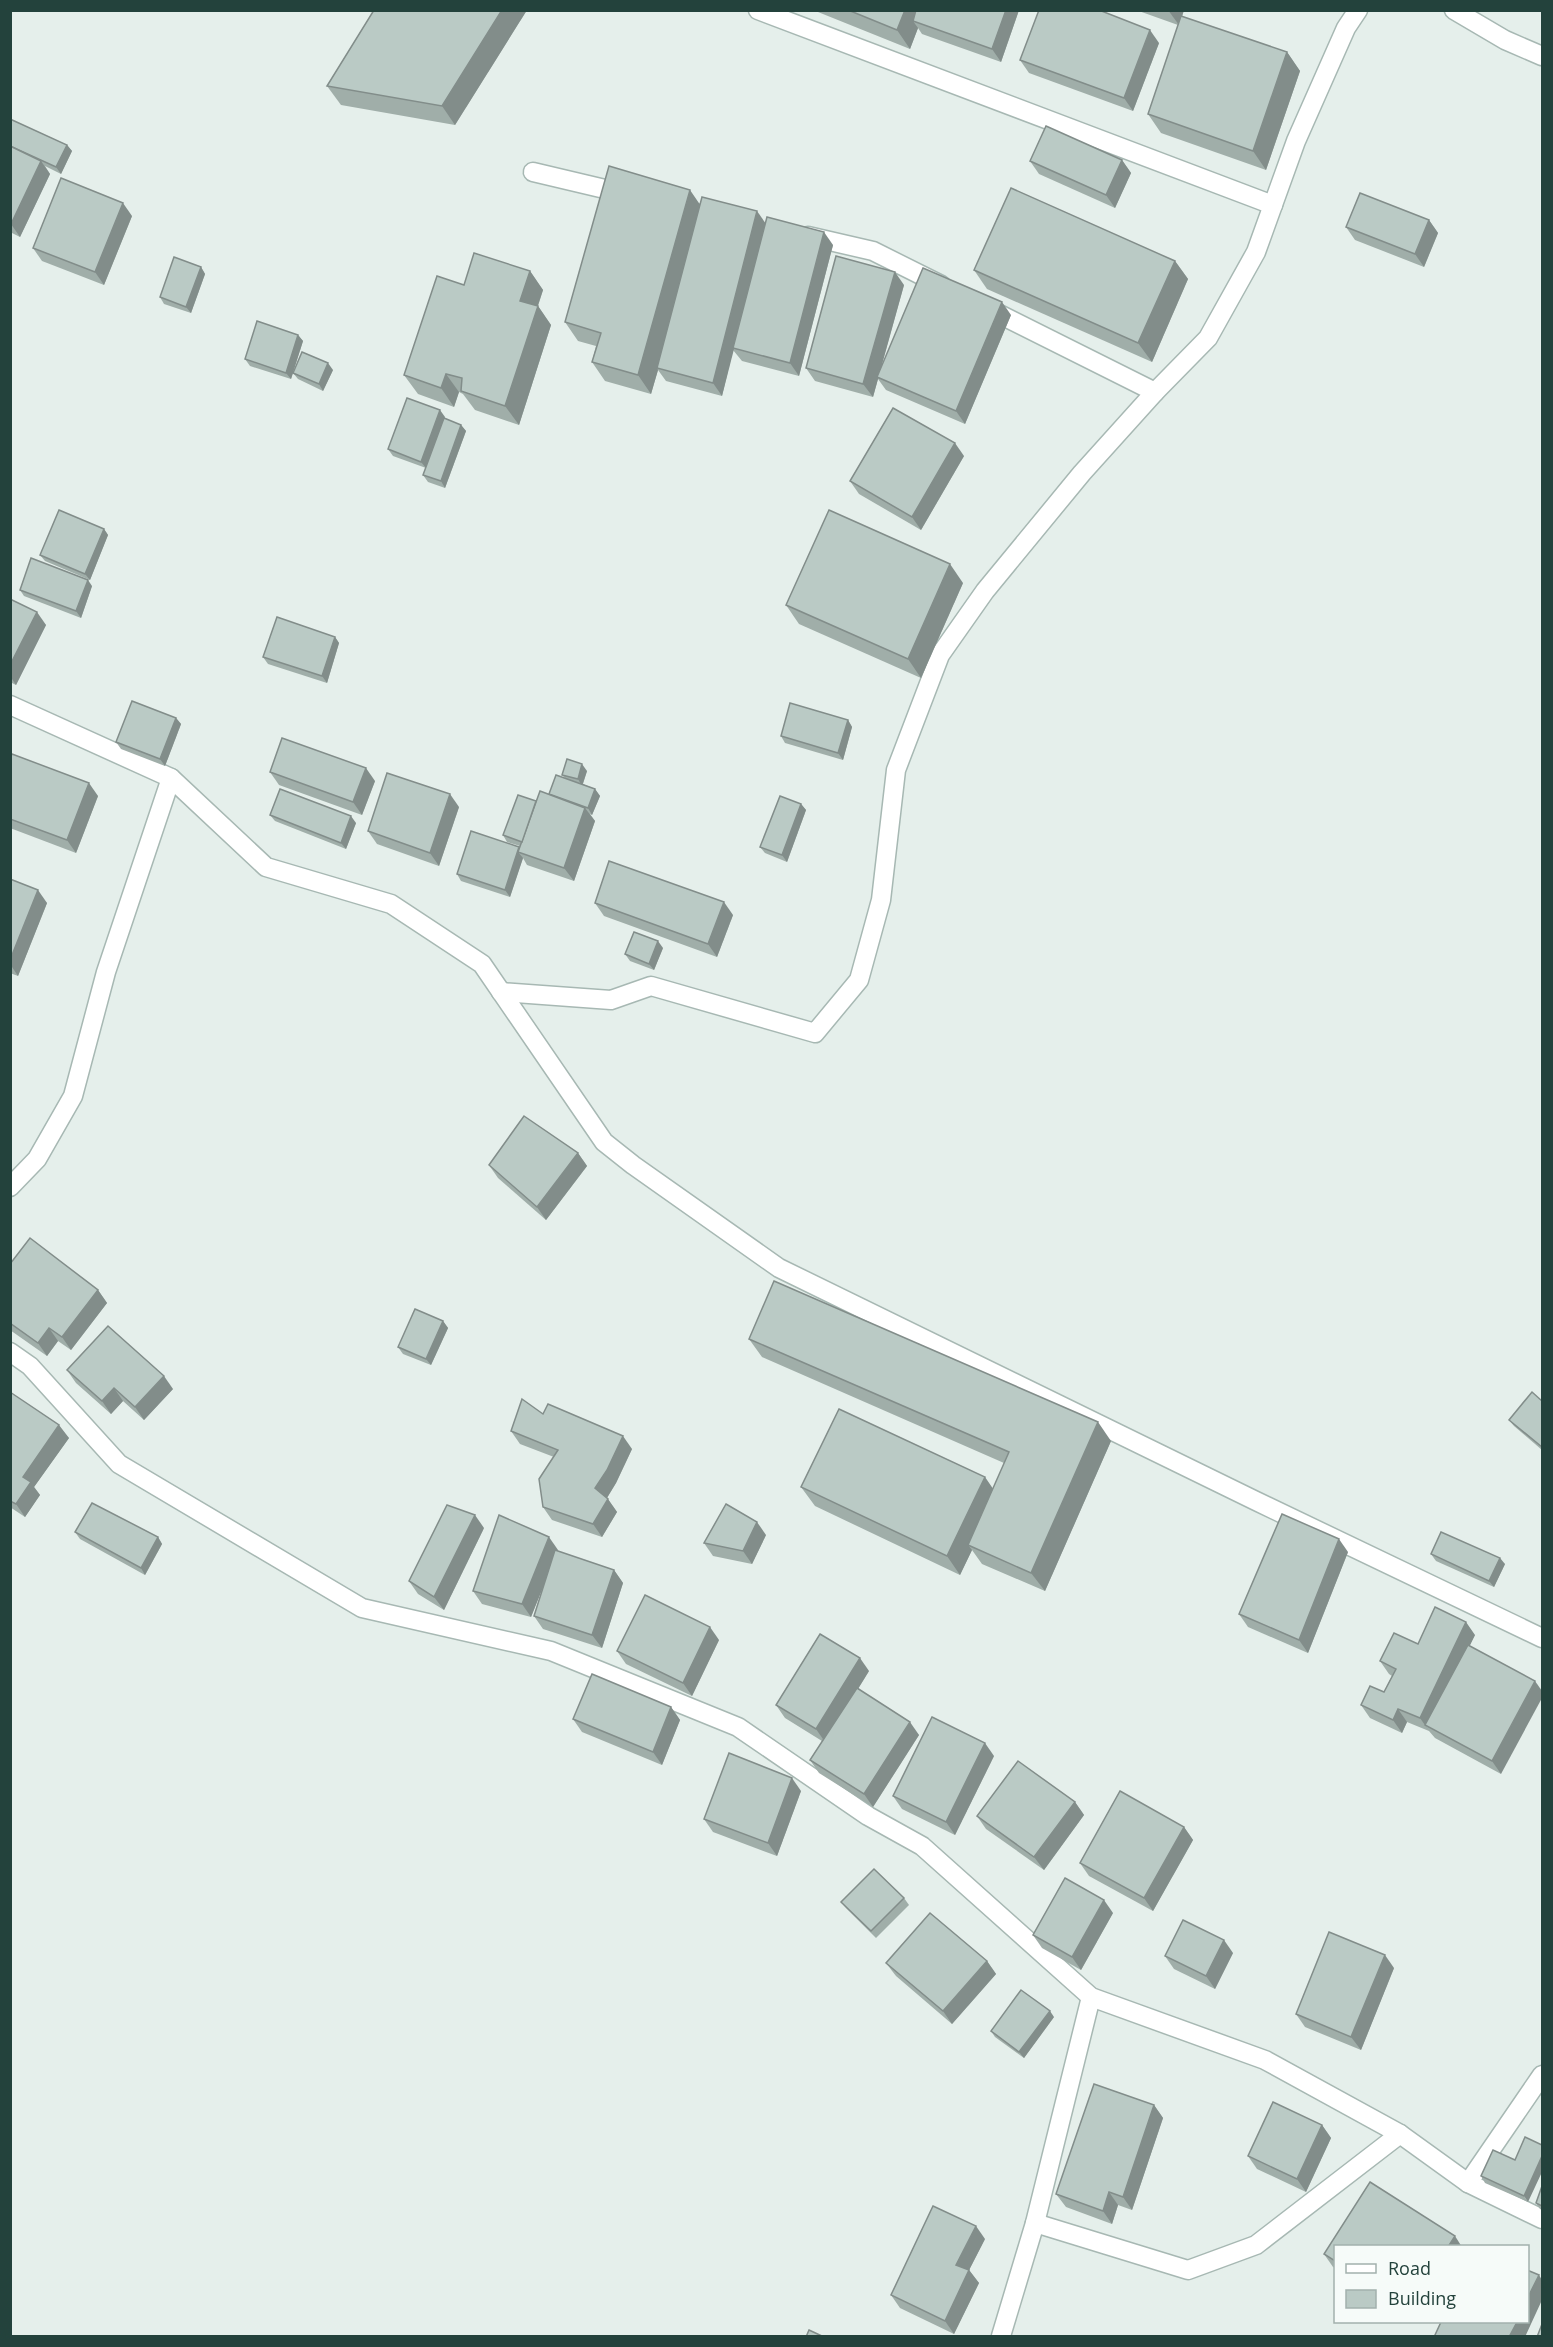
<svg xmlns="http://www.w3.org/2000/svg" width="1553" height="2347" font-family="'Open Sans',sans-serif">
<rect width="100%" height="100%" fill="#e5efeb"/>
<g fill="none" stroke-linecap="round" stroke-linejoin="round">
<defs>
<g id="street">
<polyline points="758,10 1273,205"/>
<polyline points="1454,10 1505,40 1542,56"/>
<polyline points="533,172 626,194"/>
<polyline points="808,236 873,251 941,285"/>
<polyline points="987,308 1155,392"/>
<polyline points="10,705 171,778 266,867 391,904 482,964 604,1142 633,1165 779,1268 1256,1501 1542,1638"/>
<polyline points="501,992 611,1000 651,986 815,1033 859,980 881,900 896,770 940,655 985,591 1082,473 1155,392 1208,338 1256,252 1296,141 1346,28 1358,10"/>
<polyline points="10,1187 37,1159 73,1096 106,972 171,778"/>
<polyline points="10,1352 30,1366 119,1464 362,1608 551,1651 738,1727 868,1816 922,1846 1091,1997 1265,2060 1400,2134 1468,2183 1542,2219"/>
<polyline points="1468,2183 1542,2075"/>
<polyline points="1035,2223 1188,2270 1256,2245 1400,2134"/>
<polyline points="1001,2336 1035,2223 1091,1997"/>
</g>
</defs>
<!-- street casing -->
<use href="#street" stroke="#a7b8b3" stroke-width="21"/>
<!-- street -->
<use href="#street" stroke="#fff" stroke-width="18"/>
</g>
<!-- wall -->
<g fill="#a0aea9">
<polygon points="374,10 527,10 455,125 341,105 327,86"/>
<polygon points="813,10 1019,10 1001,62 922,34 918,28 910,49"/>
<polygon points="1136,10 1184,10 1182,17 1287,52 1300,71 1266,170 1161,133 1148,114 1178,25"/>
<polygon points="1159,43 1133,111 1029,73 1020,60"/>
<polygon points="10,119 67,145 72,151 61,174 45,166 50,174 20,237 10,232"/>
<polygon points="1122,160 1131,173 1115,208 1039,174 1030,161"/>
<polygon points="700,203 833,245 799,376 742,361 733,350 722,396 666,381 658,370 651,394 605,381 592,362 596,346 578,341 565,322"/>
<polygon points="132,216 104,285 42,261 33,248"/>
<polygon points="1429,220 1438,233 1424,267 1355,240 1346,227"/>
<polygon points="1175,261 1188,279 1152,362 987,289 974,270"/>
<polygon points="201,267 205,274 191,313 164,304 160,297"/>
<polygon points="530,271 543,290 538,306 551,325 519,425 475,410 463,394 459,392 454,407 418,394 404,375 464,285"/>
<polygon points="904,285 881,367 1011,315 965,424 886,390 878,379 873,397 815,381 806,368"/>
<polygon points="298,335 303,341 293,372 333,370 323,391 298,379 293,373 291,379 250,366 245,359"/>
<polygon points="445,417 433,450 461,425 466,431 445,488 428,482 423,475 426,468 393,456 388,449"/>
<polygon points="964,456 921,530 859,494 850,481"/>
<polygon points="104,529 108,535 90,580 45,561 40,555"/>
<polygon points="963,583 921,678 799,624 786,605"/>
<polygon points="92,586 81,618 24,596 20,590"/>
<polygon points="10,599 46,625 16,685 10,682"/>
<polygon points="335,637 339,643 327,683 268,664 263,657"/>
<polygon points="176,718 181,724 165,766 121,749 116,742"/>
<polygon points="848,720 852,727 843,760 785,743 781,736"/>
<polygon points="10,759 98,796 76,853 10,828"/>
<polygon points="587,771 583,784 595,789 600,796 592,815 590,814 595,821 574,881 527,865 523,858 510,897 461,881 457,874 520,846 507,842 503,835 536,801 549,794 565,778 562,775"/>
<polygon points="270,772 375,781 362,815 279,785"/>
<polygon points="801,804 806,810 787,862 765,853 760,847"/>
<polygon points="459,807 439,866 377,844 368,831"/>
<polygon points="270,815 356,823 346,849 275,821"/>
<polygon points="10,879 47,903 18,976 10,973"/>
<polygon points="595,903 733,915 717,957 604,916"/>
<polygon points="663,948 654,970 630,961 625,954"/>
<polygon points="578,1153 587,1166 546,1220 498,1178 489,1165"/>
<polygon points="10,1264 98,1290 107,1303 71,1350 58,1341 47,1356 10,1330"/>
<polygon points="443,1321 448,1328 431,1365 403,1354 398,1347"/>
<polygon points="749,1339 1111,1441 1045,1591 982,1564 972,1550 960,1575 815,1506 801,1487 993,1489 1004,1463 762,1357"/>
<polygon points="67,1370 173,1389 144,1420 123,1401 111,1414 76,1383"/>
<polygon points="10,1392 69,1438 34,1487 40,1495 25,1517 10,1507"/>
<polygon points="1542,1401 1542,1450 1514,1426 1509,1420"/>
<polygon points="543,1414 632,1449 616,1483 607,1498 617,1512 602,1537 552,1520 543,1507 554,1457 520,1444 511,1431"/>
<polygon points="484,1528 444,1610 418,1594 409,1581"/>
<polygon points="75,1532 158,1537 162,1544 145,1575 80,1539"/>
<polygon points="766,1535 752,1564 713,1556 704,1543"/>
<polygon points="558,1550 557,1551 614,1570 623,1583 602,1648 543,1629 534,1616 544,1584 531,1617 482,1604 473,1591"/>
<polygon points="1348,1552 1308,1653 1248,1627 1239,1614"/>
<polygon points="1431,1554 1505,1564 1494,1587 1436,1561"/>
<polygon points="1475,1635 1469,1646 1501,1774 1435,1738 1429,1731 1407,1722 1402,1733 1370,1718 1361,1705 1384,1692 1392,1676 1389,1674 1380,1661 1418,1644"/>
<polygon points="719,1640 692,1696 626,1664 617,1651"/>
<polygon points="869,1671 858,1689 919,1735 873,1807 819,1773 810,1760 822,1741 785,1718 776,1705"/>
<polygon points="671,1707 680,1720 662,1765 582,1732 573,1719"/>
<polygon points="994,1756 955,1835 902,1809 893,1796"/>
<polygon points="801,1791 777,1856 713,1832 704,1819"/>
<polygon points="1075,1802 1084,1815 1044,1870 986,1829 977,1816"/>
<polygon points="1184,1827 1193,1840 1153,1911 1089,1876 1080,1863"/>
<polygon points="904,1898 909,1905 876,1938 846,1908 841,1902"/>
<polygon points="1113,1913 1081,1970 1042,1948 1033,1935"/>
<polygon points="1233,1953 1215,1989 1174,1969 1165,1956"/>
<polygon points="987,1961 996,1974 952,2024 896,1976 886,1963"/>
<polygon points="1394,1968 1361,2050 1305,2027 1296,2014"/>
<polygon points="1054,2017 1024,2058 995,2037 991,2031"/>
<polygon points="1154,2105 1163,2118 1132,2210 1118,2205 1112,2224 1066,2207 1056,2194"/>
<polygon points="1322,2125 1331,2138 1306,2192 1257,2169 1248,2156"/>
<polygon points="1493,2150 1528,2202 1485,2183 1481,2176"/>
<polygon points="1542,2186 1542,2210 1540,2209 1536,2203"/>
<polygon points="985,2239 969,2270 979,2283 954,2334 900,2308 891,2295"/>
<polygon points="1335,2247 1335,2268 1333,2267 1324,2254"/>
</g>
<!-- shaded-wall -->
<g fill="#828d8a">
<polygon points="502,10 527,10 455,125 442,106"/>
<polygon points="905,10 926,10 913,21 918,28 910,49 897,30"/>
<polygon points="1006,10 1019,10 1001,62 992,49"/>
<polygon points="1168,10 1184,10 1179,25"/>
<polygon points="1150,30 1159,43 1133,111 1124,98"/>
<polygon points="1287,52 1300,71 1266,170 1253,151"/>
<polygon points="67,145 72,151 61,174 56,167"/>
<polygon points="1122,160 1131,173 1115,208 1106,195"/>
<polygon points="41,161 50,174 20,237 11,224"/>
<polygon points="690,190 703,209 657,368 658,370 651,394 638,375"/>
<polygon points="123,203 132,216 104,285 95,272"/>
<polygon points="757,211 766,224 722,396 713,383"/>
<polygon points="1429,220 1438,233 1424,267 1415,254"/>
<polygon points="824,232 833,245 799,376 790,363"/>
<polygon points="1175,261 1188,279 1152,362 1138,343"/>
<polygon points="201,267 205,274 191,313 186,307"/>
<polygon points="530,271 543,290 533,320 520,301"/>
<polygon points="895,272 904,285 873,397 863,384"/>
<polygon points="1002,302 1011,315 965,424 956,411"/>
<polygon points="538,306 551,325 519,425 505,406"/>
<polygon points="298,335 303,341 291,379 286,373"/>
<polygon points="328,363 333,370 323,391 319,384"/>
<polygon points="446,374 459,392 454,407 441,388"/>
<polygon points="440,410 445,417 426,468 421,462"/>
<polygon points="461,425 466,431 445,488 441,481"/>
<polygon points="955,443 964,456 921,530 912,517"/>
<polygon points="104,529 108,535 90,580 85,574"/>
<polygon points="950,564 963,583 921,678 908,659"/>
<polygon points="88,580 92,586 81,618 76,611"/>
<polygon points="37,612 46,625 16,685 10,676 10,665"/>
<polygon points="335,637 339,643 327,683 322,676"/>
<polygon points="176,718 181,724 165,766 160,759"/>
<polygon points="848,720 852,727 843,760 838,753"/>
<polygon points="582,764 587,771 582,786 578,779"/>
<polygon points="366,768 375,781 362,815 353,802"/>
<polygon points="89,783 98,796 76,853 67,840"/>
<polygon points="595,789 600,796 592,815 588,808"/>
<polygon points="450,794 459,807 439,866 430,853"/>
<polygon points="801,804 806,810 787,862 782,855"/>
<polygon points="585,808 595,821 574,881 564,868"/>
<polygon points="351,816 356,823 346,849 341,843"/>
<polygon points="519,847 518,852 523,858 510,897 505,890"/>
<polygon points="38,890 47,903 18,976 10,964 10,960"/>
<polygon points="724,902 733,915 717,957 708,944"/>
<polygon points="658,941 663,948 654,970 649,964"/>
<polygon points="578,1153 587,1166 546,1220 537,1207"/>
<polygon points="98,1290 107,1303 71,1350 62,1337"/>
<polygon points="443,1321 448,1328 431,1365 426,1359"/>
<polygon points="49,1328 58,1341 47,1356 38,1343"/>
<polygon points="164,1376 173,1389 144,1420 135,1407"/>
<polygon points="114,1388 123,1401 111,1414 102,1401"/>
<polygon points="1098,1422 1111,1441 1045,1591 1031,1573"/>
<polygon points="59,1425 69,1438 34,1487 40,1495 25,1517 16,1504 23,1477"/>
<polygon points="623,1436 632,1449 616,1483 605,1501 595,1488"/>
<polygon points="985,1477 998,1496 968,1545 972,1550 960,1575 947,1556"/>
<polygon points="608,1499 617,1512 602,1537 593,1524"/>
<polygon points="475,1515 484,1528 444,1610 434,1597"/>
<polygon points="757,1522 766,1535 752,1564 743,1551"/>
<polygon points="158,1537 162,1544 145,1575 141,1568"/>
<polygon points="549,1537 558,1550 531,1617 522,1604"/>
<polygon points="1339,1539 1348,1552 1308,1653 1299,1640"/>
<polygon points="1500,1558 1505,1564 1494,1587 1489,1581"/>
<polygon points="614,1570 623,1583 602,1648 592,1635"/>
<polygon points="1466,1622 1475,1635 1430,1728 1425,1725 1429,1731 1420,1718"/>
<polygon points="710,1627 719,1640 692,1696 683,1683"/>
<polygon points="860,1658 869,1671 825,1742 816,1729"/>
<polygon points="1535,1681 1542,1691 1542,1698 1501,1774 1492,1761"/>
<polygon points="671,1707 680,1720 662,1765 653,1752"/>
<polygon points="1398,1709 1407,1722 1402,1733 1393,1720"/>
<polygon points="910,1722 919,1735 873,1807 864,1794"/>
<polygon points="985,1743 994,1756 955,1835 946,1822"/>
<polygon points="792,1778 801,1791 777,1856 768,1843"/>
<polygon points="1075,1802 1084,1815 1044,1870 1034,1857"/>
<polygon points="1184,1827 1193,1840 1153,1911 1144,1898"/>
<polygon points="1104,1900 1113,1913 1081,1970 1072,1957"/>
<polygon points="1224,1940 1233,1953 1215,1989 1206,1976"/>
<polygon points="1385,1955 1394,1968 1361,2050 1351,2037"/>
<polygon points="987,1961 996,1974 952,2024 943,2011"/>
<polygon points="1050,2011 1054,2017 1024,2058 1019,2052"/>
<polygon points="1154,2105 1163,2118 1132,2210 1123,2197"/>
<polygon points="1322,2125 1331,2138 1306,2192 1297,2179"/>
<polygon points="1542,2156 1542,2172 1528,2202 1524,2196"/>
<polygon points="1109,2192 1118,2205 1112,2224 1103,2211"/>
<polygon points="976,2226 985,2239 965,2278 956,2265"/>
<polygon points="1455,2236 1462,2247 1448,2247"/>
<polygon points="969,2270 979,2283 954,2334 945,2321"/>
<polygon points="1539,2275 1542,2280 1542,2300 1525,2337 1509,2337 1517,2322 1527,2322 1527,2299"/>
</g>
<!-- building -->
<g fill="#bacac5" stroke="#828d8a" stroke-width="1.5">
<polygon points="374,10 502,10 442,106 327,86"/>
<polygon points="848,10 905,10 897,30"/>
<polygon points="916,10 1006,10 992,49 913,21"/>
<polygon points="1039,10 1099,10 1150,30 1124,98 1020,60"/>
<polygon points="1181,16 1287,52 1253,151 1148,114"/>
<polygon points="10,119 67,145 56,167 10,146"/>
<polygon points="1046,126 1122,160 1106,195 1030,161"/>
<polygon points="10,146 41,161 11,224 10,223"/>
<polygon points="609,166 690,190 638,375 592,362 601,333 565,322"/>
<polygon points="61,178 123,203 95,272 33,248"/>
<polygon points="1011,188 1175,261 1138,343 974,270"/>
<polygon points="1360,193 1429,220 1415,254 1346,227"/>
<polygon points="702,197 757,211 713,383 657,368"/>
<polygon points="767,217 824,232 790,363 733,348"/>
<polygon points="474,253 530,271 520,301 538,306 505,406 461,391 462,378 446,374 441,388 404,375 437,276 464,285"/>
<polygon points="836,256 895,272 863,384 806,368"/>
<polygon points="174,257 201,267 186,307 160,297"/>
<polygon points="923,268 1002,302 956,411 877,377"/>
<polygon points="257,321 298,335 286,373 245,359"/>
<polygon points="302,352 328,363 319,384 293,373"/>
<polygon points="407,398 440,410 421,462 388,449"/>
<polygon points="893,408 955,443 912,517 850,481"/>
<polygon points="444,418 461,425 441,481 423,475"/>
<polygon points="59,510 104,529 85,574 40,555"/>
<polygon points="829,510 950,564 908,659 786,605"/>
<polygon points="31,558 88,580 76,611 20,590"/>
<polygon points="10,599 37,612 10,665"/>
<polygon points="277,617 335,637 322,676 263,657"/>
<polygon points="132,701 176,718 160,759 116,742"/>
<polygon points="790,703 848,720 838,753 781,736"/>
<polygon points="282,738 366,768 353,802 270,772"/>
<polygon points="12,754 89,783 67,840 10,819 10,759"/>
<polygon points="567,759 582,764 578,779 562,775"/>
<polygon points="387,773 450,794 430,853 368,831"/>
<polygon points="556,775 595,789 588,808 549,794"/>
<polygon points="280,789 351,816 341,843 270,815"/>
<polygon points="540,791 585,808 564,868 518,852"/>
<polygon points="518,795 536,801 522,842 503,835"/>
<polygon points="780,796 801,804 782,855 760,847"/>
<polygon points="471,831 519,847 505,890 457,874"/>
<polygon points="609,861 724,902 708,944 595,903"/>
<polygon points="10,879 38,890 10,960"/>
<polygon points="634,932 658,941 649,964 625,954"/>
<polygon points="524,1116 578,1153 537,1207 489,1165"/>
<polygon points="30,1238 98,1290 62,1337 49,1328 38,1343 10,1323 10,1264"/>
<polygon points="774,1281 1098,1422 1031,1573 968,1545 1009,1452 749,1339"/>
<polygon points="415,1309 443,1321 426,1359 398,1347"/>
<polygon points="108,1326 164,1376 135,1407 114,1388 102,1401 67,1370"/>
<polygon points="10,1392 59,1425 23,1477 31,1482 16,1504 10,1501"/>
<polygon points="1532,1392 1542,1401 1542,1447 1509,1420"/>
<polygon points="522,1399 543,1414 548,1404 623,1436 607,1470 595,1488 608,1499 593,1524 543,1507 539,1479 558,1450 511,1431"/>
<polygon points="839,1409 985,1477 947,1556 801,1487"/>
<polygon points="92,1503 158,1537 141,1568 75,1532"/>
<polygon points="726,1504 757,1522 743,1551 704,1543"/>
<polygon points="447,1505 475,1515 434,1597 409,1581"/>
<polygon points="1282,1514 1339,1539 1299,1640 1239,1614"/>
<polygon points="499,1515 549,1537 522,1604 473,1591"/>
<polygon points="1441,1532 1500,1558 1489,1581 1431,1554"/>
<polygon points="555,1550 614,1570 592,1635 534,1616"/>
<polygon points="645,1595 710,1627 683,1683 617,1651"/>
<polygon points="1435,1607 1466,1622 1420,1718 1398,1709 1393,1720 1361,1705 1370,1686 1384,1692 1396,1669 1380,1661 1394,1633 1418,1644"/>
<polygon points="820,1634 860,1658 816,1729 776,1705"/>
<polygon points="1468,1645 1535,1681 1492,1761 1425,1725"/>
<polygon points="592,1674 671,1707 653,1752 573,1719"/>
<polygon points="857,1688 910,1722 864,1794 810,1760"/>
<polygon points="932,1717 985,1743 946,1822 893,1796"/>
<polygon points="729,1753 792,1778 768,1843 704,1819"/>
<polygon points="1018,1761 1075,1802 1034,1857 977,1816"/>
<polygon points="1120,1791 1184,1827 1144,1898 1080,1863"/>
<polygon points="874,1869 904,1898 871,1931 841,1902"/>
<polygon points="1065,1878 1104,1900 1072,1957 1033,1935"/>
<polygon points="930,1913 987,1961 943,2011 886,1963"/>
<polygon points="1183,1920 1224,1940 1206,1976 1165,1956"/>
<polygon points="1329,1932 1385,1955 1351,2037 1296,2014"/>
<polygon points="1021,1990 1050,2011 1019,2052 991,2031"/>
<polygon points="1094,2084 1154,2105 1123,2197 1109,2192 1103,2211 1056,2194"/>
<polygon points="1273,2102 1322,2125 1297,2179 1248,2156"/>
<polygon points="1525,2137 1542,2145 1542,2156 1524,2196 1481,2176 1493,2150 1515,2160"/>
<polygon points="1370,2182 1455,2236 1448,2247 1335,2247 1335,2261 1324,2254"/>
<polygon points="1542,2186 1542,2206 1536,2203"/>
<polygon points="933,2206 976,2226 956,2265 969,2270 945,2321 891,2295"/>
<polygon points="1527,2270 1539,2275 1527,2299"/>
<polygon points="1441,2322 1517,2322 1509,2337 1438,2337 1435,2335"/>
<polygon points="1542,2324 1542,2337 1537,2337"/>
<polygon points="809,2330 824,2337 806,2337"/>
</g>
<!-- border -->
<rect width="1553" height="2347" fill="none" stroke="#23423c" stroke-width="24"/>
<!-- legend -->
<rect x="1334" y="2245" width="195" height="78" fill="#f6fbf9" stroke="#a2b1ad" stroke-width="1.5"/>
<rect x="1346" y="2264" width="30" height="9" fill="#ffffff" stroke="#a2b1ad" stroke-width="1.5"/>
<text x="1388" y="2275" font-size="18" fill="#23423c">Road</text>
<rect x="1346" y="2290" width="30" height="18" fill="#bacac5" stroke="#a2b1ad" stroke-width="1.5"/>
<text x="1388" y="2305" font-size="18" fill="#23423c">Building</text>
</svg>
